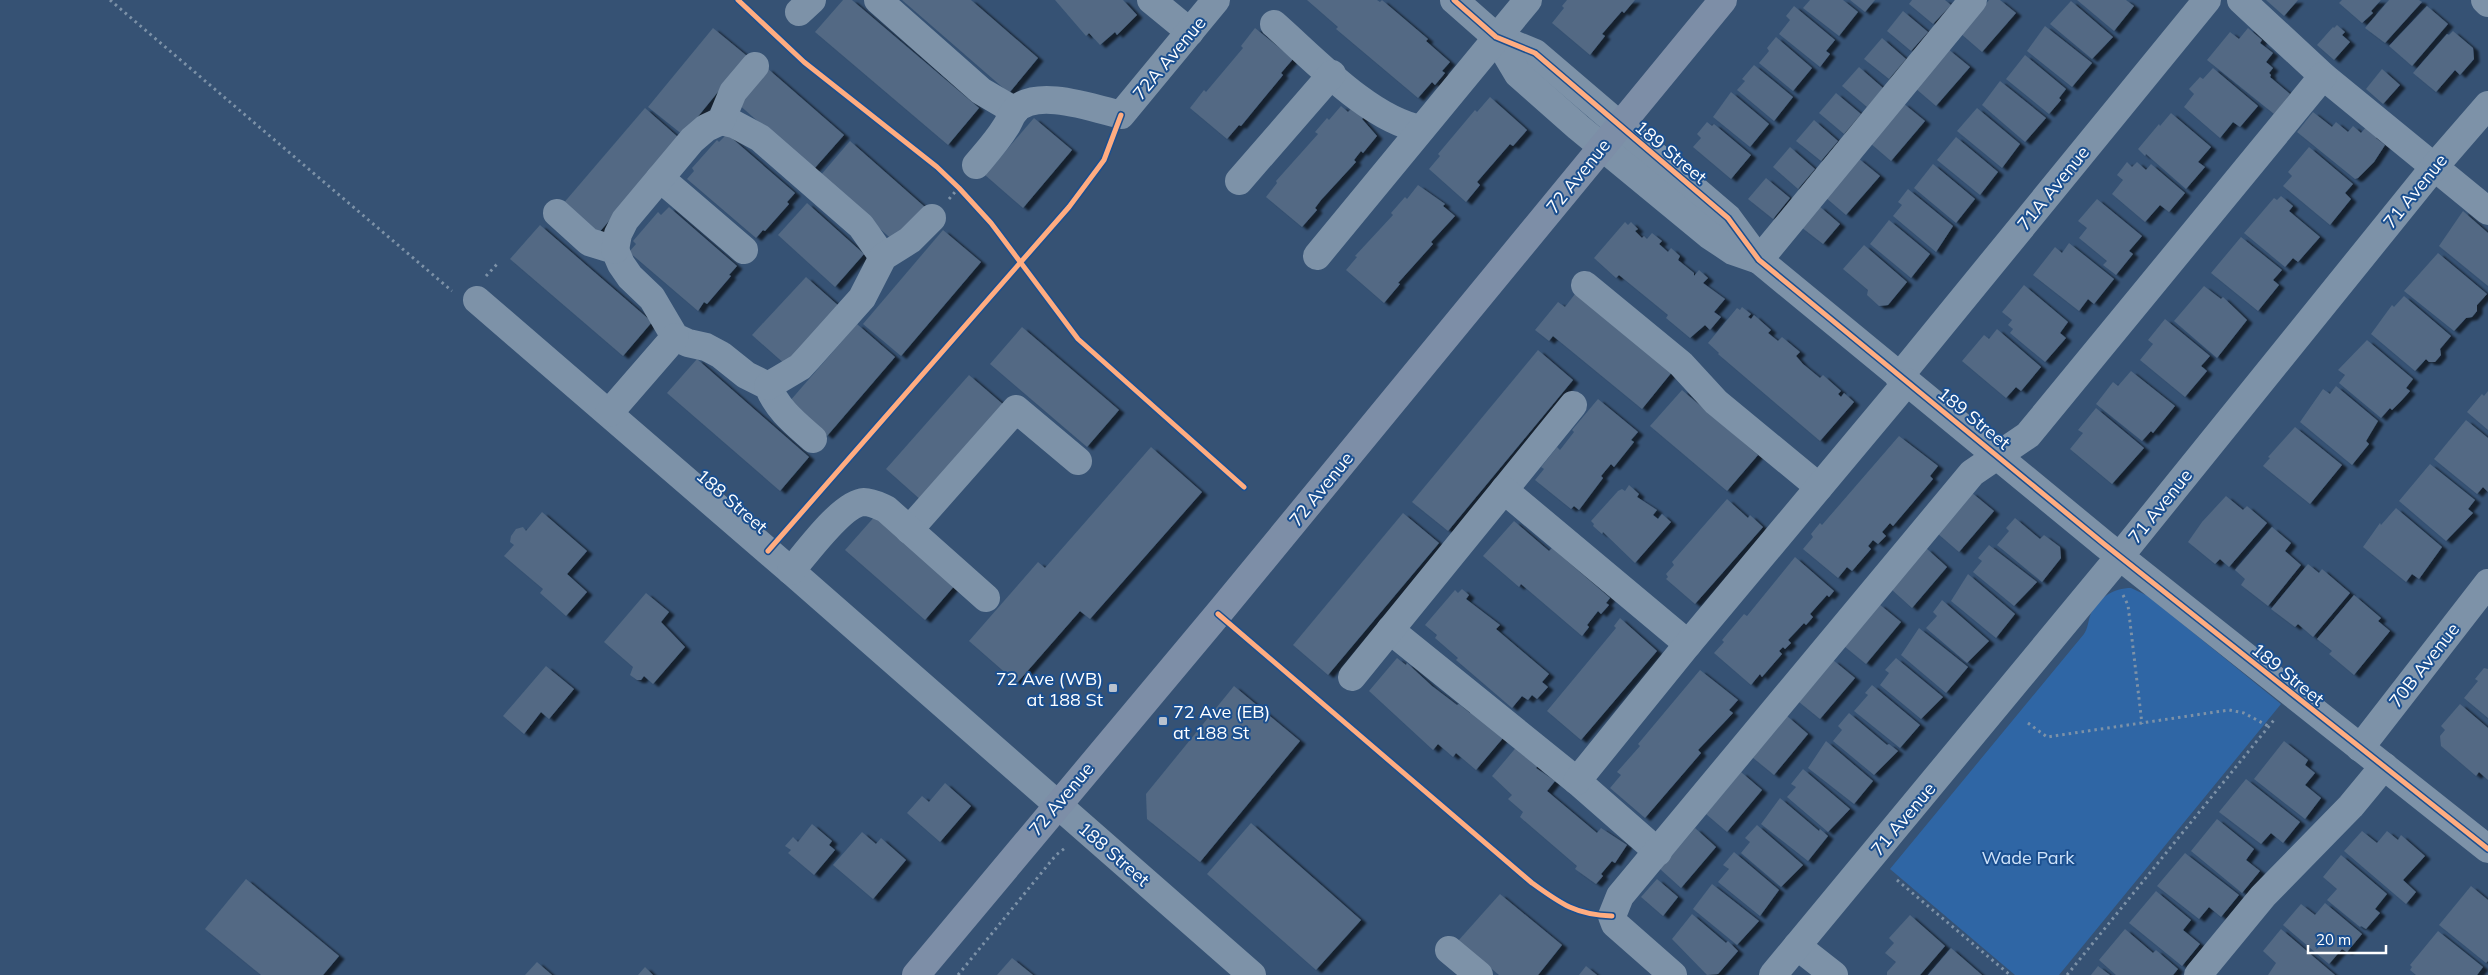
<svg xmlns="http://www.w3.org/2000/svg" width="2488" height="975" font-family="Mulish,sans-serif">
<defs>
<filter id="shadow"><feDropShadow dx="5.5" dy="3" stdDeviation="1" flood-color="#0009"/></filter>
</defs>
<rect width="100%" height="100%" fill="#365274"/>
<!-- green -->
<path fill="#2f66a5" d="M2131 588 2148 596 2281 704 2059 975H2015L1890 869 2084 634C2088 628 2088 622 2090 616 2097 598 2114 588 2131 588Z"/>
<!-- building -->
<g fill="#526984" filter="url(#shadow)">
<polygon points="843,0 852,0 979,108 948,145 815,32"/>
<polygon points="902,0 971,0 1038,58 1009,93"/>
<polygon points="1055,0 1123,0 1137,15 1117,35 1115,32 1100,45 1089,33 1086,36"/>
<polygon points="1307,0 1377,0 1380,2 1382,0 1428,39 1426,41 1450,62 1442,71 1445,73 1435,85 1432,82 1418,98 1336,29 1338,27"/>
<polygon points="1567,0 1635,0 1624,13 1622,11 1602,34 1605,36 1590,55 1552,23 1564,8 1562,6"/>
<polygon points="1810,0 1843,0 1858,12 1839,36 1803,8"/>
<polygon points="1850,0 1875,0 1865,12"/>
<polygon points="1912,0 1945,0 1951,5 1933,24 1909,4"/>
<polygon points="1989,0 2000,0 2016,13 1982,52 1960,33"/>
<polygon points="2077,0 2126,0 2134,6 2114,31"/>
<polygon points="2266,0 2298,0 2284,16"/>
<polygon points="2342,0 2381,0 2371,11 2373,13 2362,23 2339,3"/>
<polygon points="2389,0 2419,0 2422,2 2385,43 2365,28"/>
<polygon points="2071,1 2113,37 2092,59 2050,24"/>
<polygon points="1794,6 1835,40 1826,51 1830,54 1820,67 1779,34 1790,20 1786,16"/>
<polygon points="2427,6 2448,24 2412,66 2389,46"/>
<polygon points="1903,11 1928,32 1911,51 1887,31"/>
<polygon points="2337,25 2345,32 2342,35 2350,42 2334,60 2317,45 2333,27 2334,28"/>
<polygon points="2045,26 2092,63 2072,87 2027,51"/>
<polygon points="713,28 747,56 683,135 648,107"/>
<polygon points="1255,28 1293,59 1281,73 1283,75 1241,126 1239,125 1227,139 1190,108 1204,90 1206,92 1243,48 1241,46"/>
<polygon points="2248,28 2262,40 2260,43 2273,53 2266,62 2273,68 2269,73 2271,75 2270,77 2290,94 2274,114 2207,60 2230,32 2239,39"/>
<polygon points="2453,31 2473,48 2474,59 2460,75 2455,70 2436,92 2413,73 2447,34 2449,35"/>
<polygon points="1776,37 1812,68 1793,91 1759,63 1769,51 1767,48"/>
<polygon points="1882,38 1906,59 1889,79 1864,59"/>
<polygon points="1948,49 1970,67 1936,106 1915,88"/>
<polygon points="2025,55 2066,89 2059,98 2061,100 2049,114 2006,79"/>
<polygon points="1754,65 1793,97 1774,121 1737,90 1745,81 1742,79"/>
<polygon points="1859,67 1883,88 1867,107 1842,86"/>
<polygon points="767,68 844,135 813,170 737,103"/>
<polygon points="2213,68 2258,106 2240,127 2233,122 2220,138 2184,107 2194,94 2189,89 2200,77 2203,79"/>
<polygon points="2382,69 2400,85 2383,104 2366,89"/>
<polygon points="2000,81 2046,118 2025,142 1982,105"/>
<polygon points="1731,92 1769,124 1750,147 1713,117"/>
<polygon points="1836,93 1861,114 1844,134 1819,113"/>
<polygon points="1490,97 1527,130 1513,146 1510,144 1477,182 1480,185 1466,202 1429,169 1440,156 1438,154 1475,110 1477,112"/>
<polygon points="1903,103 1925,121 1891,161 1870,143"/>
<polygon points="1355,105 1366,114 1362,119 1377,136 1363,153 1361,151 1354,160 1356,162 1321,200 1315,208 1317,210 1302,227 1266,197 1277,183 1276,181 1318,134 1315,132 1327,118 1329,120 1341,106 1348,112"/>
<polygon points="645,108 679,138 597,235 562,205"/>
<polygon points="1977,108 2020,144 2002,168 1957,131"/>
<polygon points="2313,112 2332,127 2336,122 2348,132 2353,126 2361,133 2367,126 2378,135 2376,138 2385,145 2374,162 2358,178 2355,179 2297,132"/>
<polygon points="2171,113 2211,147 2198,162 2205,167 2186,189 2146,154 2145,156 2138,149 2159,124 2160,126"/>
<polygon points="1034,118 1072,150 1023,208 985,175"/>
<polygon points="1814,120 1838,141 1821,161 1796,141"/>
<polygon points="1707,122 1712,126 1714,124 1751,155 1731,179 1693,147 1701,138 1697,134"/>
<polygon points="727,134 795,193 787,202 789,204 765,231 763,230 756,238 687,179 694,171 692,168 717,140 719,142"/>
<polygon points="1956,137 1998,172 1980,195 1937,160"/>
<polygon points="850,141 926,208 896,243 820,176"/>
<polygon points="1790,147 1815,169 1798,189 1773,167"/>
<polygon points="2309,147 2353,184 2345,193 2351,199 2330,225 2283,186 2292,176 2288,172"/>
<polygon points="1858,158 1880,176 1846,215 1825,197"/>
<polygon points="2127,162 2132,167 2137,162 2146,170 2151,164 2185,193 2169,212 2160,205 2145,222 2112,194 2123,180 2117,175"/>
<polygon points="1933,164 1975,199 1956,223 1914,188"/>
<polygon points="1766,178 1790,198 1773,219 1748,199"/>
<polygon points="1418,185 1445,204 1443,206 1455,216 1431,242 1433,244 1398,283 1400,284 1384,303 1346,270 1357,257 1355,256 1393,215 1391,213 1405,197 1407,199"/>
<polygon points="1908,189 1953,226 1936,252 1893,216 1902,205 1898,202"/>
<polygon points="2281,196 2293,206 2289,211 2320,237 2298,262 2293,258 2285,267 2244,233 2274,198 2277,200"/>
<polygon points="2097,199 2142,236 2129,251 2133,254 2116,275 2103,265 2107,261 2079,238 2087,228 2078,221"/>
<polygon points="807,203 864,254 835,287 778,235"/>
<polygon points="1819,206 1840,224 1823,244 1801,227"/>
<polygon points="669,207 737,266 729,275 731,276 707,304 704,302 698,311 629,252 636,244 633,241 658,212 661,215"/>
<polygon points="2463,211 2488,233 2488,286 2439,246"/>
<polygon points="1889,220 1930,254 1911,278 1870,244"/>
<polygon points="1625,222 1628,225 1631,222 1638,229 1635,231 1642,238 1644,236 1647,239 1652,233 1662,241 1659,244 1668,252 1671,248 1680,256 1678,260 1694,273 1694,276 1699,270 1708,278 1703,283 1725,299 1714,312 1721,317 1710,330 1705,325 1690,338 1666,318 1668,315 1619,275 1616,278 1594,258"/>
<polygon points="540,225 652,322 623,356 510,259"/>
<polygon points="943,230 981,262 901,356 863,324"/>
<polygon points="2241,237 2282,270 2273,280 2279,285 2258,311 2211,273"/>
<polygon points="2069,243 2114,279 2094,304 2088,299 2079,311 2033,275 2055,247 2062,253"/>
<polygon points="1864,245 1907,282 1888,305 1879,306 1867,295 1868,290 1843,269"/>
<polygon points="2438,253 2487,294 2477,305 2477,311 2472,317 2466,318 2454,331 2404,291"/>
<polygon points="806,277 840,307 787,366 752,335"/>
<polygon points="2024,285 2068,322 2060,333 2066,338 2045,362 2010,333 2013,329 2008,325 2012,320 2002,312"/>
<polygon points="2204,286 2221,299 2223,297 2247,320 2217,358 2174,321"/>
<polygon points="1575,294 1672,372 1642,409 1553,336 1549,341 1535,330 1558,302 1565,307"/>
<polygon points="2404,296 2451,336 2440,349 2441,355 2435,362 2429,362 2426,359 2415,371 2371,334 2392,305 2394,307"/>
<polygon points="1742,307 1751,314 1748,317 1751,319 1754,315 1771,330 1768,333 1778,341 1782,337 1800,352 1796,356 1803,364 1820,378 1823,375 1841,391 1838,394 1841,397 1844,393 1854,402 1820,441 1718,354 1719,353 1708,343 1737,308 1740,310"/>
<polygon points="2165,319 2210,356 2201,366 2207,371 2185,397 2140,360 2153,344 2148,340"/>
<polygon points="857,324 895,357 827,436 789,402"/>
<polygon points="1022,327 1119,410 1087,447 990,364"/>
<polygon points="1997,329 2041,367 2021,391 2016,387 2006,398 1962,361 1984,335 1989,339"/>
<polygon points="2367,340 2413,379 2406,388 2410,391 2402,400 2392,410 2390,408 2381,418 2339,383 2345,375 2338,370"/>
<polygon points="1538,350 1573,380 1448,531 1412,502"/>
<polygon points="697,359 809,457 780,491 667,393"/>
<polygon points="2131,371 2175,406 2153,433 2151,431 2142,441 2096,404 2113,382 2118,386"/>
<polygon points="969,375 1005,406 922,501 886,469"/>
<polygon points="2336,386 2378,421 2366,441 2369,444 2352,465 2300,422 2323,389 2330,394"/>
<polygon points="1682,390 1758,455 1727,491 1650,426"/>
<polygon points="2488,391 2488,430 2467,412 2482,394 2484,396"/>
<polygon points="1598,399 1638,432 1631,440 1634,442 1614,467 1611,464 1601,476 1603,478 1579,510 1574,506 1571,509 1535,480 1544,469 1541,467 1557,447 1560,450 1574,432 1572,430"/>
<polygon points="2096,408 2144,448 2112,484 2070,449 2083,433 2078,430"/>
<polygon points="2466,420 2488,438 2488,492 2483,487 2477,494 2434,459"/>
<polygon points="2295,427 2342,465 2310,504 2263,466 2270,458 2268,457"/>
<polygon points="1899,436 1938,466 1930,476 1933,479 1893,526 1890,523 1882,532 1886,536 1878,544 1873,540 1868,546 1871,549 1852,571 1847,567 1838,578 1803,549 1813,537 1811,534 1820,523 1822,525"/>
<polygon points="1151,447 1202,492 1090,619 1080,611 1017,683 969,641 1038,562 1045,568"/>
<polygon points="2430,464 2475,500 2468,509 2473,513 2446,541 2399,501"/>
<polygon points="1629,485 1639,494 1637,497 1657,510 1653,515 1658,519 1662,514 1671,522 1635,563 1603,532 1602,534 1593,526 1594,524 1591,521 1618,491 1622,489 1625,491"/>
<polygon points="1971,492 1994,511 1959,552 1937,533"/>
<polygon points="2226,496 2243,510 2247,506 2267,523 2229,567 2220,559 2215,564 2188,542 2202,522"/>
<polygon points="1727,499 1748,518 1750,515 1763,527 1695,604 1666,579 1668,577 1666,574 1674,565 1672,562"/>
<polygon points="2396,508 2442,547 2419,579 2412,574 2406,582 2363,547 2380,523 2381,525"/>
<polygon points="542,512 587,551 567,574 587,592 566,616 540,593 543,589 504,556 514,545 510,542 511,536 516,529 523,527 526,531"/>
<polygon points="1403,513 1439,543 1328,675 1293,645"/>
<polygon points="876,515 956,584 925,620 845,550"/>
<polygon points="2015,518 2040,539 2044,535 2060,547 2061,558 2042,582 1997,545 2009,531 2006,528"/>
<polygon points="1514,521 1549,551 1552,548 1610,598 1606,603 1609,605 1601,614 1598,611 1587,625 1589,627 1582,636 1521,584 1519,587 1483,556"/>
<polygon points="2272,527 2291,543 2285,551 2301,565 2268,606 2241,585 2245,579 2235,570"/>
<polygon points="1989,545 2037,582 2014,606 1973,572 1982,561 1978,558"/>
<polygon points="1926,548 1947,567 1912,608 1891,589"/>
<polygon points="1795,557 1834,591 1829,597 1827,595 1810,614 1813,617 1806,625 1804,623 1788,640 1791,643 1785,649 1783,647 1779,651 1782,654 1762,677 1760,674 1751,685 1714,653 1724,642 1722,640 1744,614 1747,616"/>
<polygon points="2308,564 2319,573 2322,569 2350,593 2313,637 2298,624 2295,627 2271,609"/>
<polygon points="1968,574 2015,614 1996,638 1951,601"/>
<polygon points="1462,589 1469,595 1466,599 1500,625 1496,629 1549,674 1542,682 1548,687 1537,699 1532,695 1528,700 1522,696 1512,708 1456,660 1458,658 1435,638 1437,635 1425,625 1455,590 1458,593"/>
<polygon points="646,593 669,612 661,622 685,647 653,684 644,676 641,680 637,680 630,675 633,667 604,642"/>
<polygon points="2354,595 2381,618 2378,621 2390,631 2354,675 2329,654 2332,651 2317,639"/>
<polygon points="1942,600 1989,641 1967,663 1926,628 1937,616 1933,612"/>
<polygon points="1879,604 1901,622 1866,664 1844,646"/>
<polygon points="1620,618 1657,651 1581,740 1547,711 1616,628 1614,626"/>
<polygon points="1919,628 1968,667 1946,693 1901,655"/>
<polygon points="1397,658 1406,665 1407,663 1432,686 1457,705 1459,704 1470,713 1471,711 1503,738 1476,770 1456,753 1453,757 1438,744 1433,750 1369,691"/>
<polygon points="1896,658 1943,697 1921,719 1880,685 1889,673 1885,670"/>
<polygon points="1833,660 1855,678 1820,719 1799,702"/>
<polygon points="546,666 574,689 549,719 541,712 524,734 503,716"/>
<polygon points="2484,668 2488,669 2488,718 2464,698 2478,681 2475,679"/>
<polygon points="1700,670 1738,700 1729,710 1733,713 1698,750 1701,753 1645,818 1610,788 1621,775 1617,772 1640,746 1638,744"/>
<polygon points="1872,685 1920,725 1900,748 1854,711 1868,695 1865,693"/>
<polygon points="1234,686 1300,741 1200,862 1147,819 1146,794"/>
<polygon points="2460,704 2488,728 2488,780 2479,772 2476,776 2441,746 2440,736 2445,730 2441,726"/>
<polygon points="1849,713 1887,745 1889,744 1898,751 1874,775 1833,741 1842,730 1838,726"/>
<polygon points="1787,716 1808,734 1774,775 1752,757"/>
<polygon points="1826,741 1873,781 1854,804 1808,768"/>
<polygon points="2284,741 2308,760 2305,765 2315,773 2305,785 2321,798 2305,819 2254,779"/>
<polygon points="1519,744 1542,761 1536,768 1555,781 1547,791 1597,833 1601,828 1627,845 1615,863 1612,861 1601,874 1603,876 1596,884 1575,869 1577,866 1520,817 1523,812 1508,799 1512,795 1492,776"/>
<polygon points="1803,769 1850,809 1828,832 1787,797 1796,787 1791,784"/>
<polygon points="1741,772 1762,790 1727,832 1706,814"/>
<polygon points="2246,779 2300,822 2283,843 2271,833 2261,844 2219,812"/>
<polygon points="945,783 971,806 940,842 907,813 922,796 929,802"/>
<polygon points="1780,798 1819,831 1820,829 1828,836 1808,861 1761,824"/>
<polygon points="2217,819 2254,849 2246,860 2260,871 2242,893 2191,851"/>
<polygon points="1251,823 1361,920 1316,970 1207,874"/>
<polygon points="812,824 832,841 829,845 835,850 814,875 788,853 791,850 785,846 793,837 798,842"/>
<polygon points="1757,825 1803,865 1781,887 1741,853 1750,842 1745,838"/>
<polygon points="1695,828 1716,847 1681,888 1660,869"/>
<polygon points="2362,831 2377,843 2387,831 2398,840 2401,835 2425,856 2403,880 2416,892 2406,904 2344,851"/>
<polygon points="862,832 876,844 881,838 906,860 873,899 833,865"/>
<polygon points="1734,852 1779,890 1760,916 1718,882 1729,869 1723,865"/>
<polygon points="2185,853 2239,895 2221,917 2209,907 2199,919 2157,886"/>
<polygon points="2341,855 2387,894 2375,909 2380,913 2366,929 2361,926 2360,927 2327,900 2337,889 2323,877"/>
<polygon points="246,879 339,956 323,975 261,975 205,929"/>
<polygon points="1657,879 1678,897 1663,916 1641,897"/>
<polygon points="1712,884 1759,921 1737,945 1693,909"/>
<polygon points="2471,886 2488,900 2488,961 2486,963 2439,925"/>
<polygon points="2156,891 2191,920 2183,930 2200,944 2182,966 2129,923"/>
<polygon points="1500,894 1562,945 1538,975 1499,975 1458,941"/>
<polygon points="2325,903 2362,934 2347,952 2342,949 2329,964 2283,925 2301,904 2315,915"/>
<polygon points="1692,914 1726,943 1728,941 1738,951 1718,974 1707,975 1672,939"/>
<polygon points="1910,915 1945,946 1920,975 1887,975 1887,972 1896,962 1885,953 1894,943 1889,938"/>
<polygon points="2125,929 2153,953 2156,950 2178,969 2173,975 2116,975 2099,960"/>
<polygon points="2281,929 2335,975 2268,975 2276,963 2263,951"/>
<polygon points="2438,931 2483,967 2477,975 2416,975 2410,970 2412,967 2410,965"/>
<polygon points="1951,948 1982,975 1928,975"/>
<polygon points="1012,958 1033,975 997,975"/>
<polygon points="537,962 552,975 525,975"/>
<polygon points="1586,966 1597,975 1579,975"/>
<polygon points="2098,966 2110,975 2091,975"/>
<polygon points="645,967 653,975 638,975"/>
</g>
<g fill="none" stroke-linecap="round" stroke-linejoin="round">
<!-- path -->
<g stroke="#7d92a8" stroke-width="3" stroke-dasharray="2.5 4" stroke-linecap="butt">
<polyline points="110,0 452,291"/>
<polyline points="949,199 961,185"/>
<polyline points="486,276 499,262"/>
<polyline points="2123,595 2128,605 2142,724"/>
<polyline points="2028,723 2047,737 2229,710 2244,713 2268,726"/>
<polyline points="1897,880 2010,975"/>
<polyline points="958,975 1056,855 1065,848"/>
<polyline points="2067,975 2274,720"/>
</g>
<!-- minor -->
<g stroke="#7d92a8" stroke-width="28">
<polyline points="878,0 981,91 1015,111"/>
<polyline points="1151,0 1190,32"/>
<polyline points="1454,0 1496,37 1535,53 1728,218 1759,260 2104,544 2488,849"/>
<polyline points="2241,0 2323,76 2488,211"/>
<polyline points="2485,0 2488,3"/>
<polyline points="799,12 812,0"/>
<path d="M1274 24C1314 59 1369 119 1421 129"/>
<polyline points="1496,37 1518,74 1578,127 1709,235 1733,251 1759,260"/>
<polyline points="721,121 734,124 760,138 861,226 883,257"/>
<path d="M976 165C986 153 997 141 1005 128 1009 123 1010 117 1014 112 1034 86 1096 109 1121 115L1216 0"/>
<polyline points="660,178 744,250"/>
<polyline points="1239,181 1332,74"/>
<path d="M557 213 589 242 615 250 621 264 630 277 652 298 675 337 688 343 706 347 721 355 746 375 768 386C777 409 795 423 813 439"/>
<polyline points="615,250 618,234 625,220 692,140 706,128 721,121 733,92 755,66"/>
<polyline points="1317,256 1528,0"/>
<polyline points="1759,260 1973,0"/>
<polyline points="1585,285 1681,364 1716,402 1819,487"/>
<polyline points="477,300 791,571 1252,975"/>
<polyline points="1899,377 2207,0"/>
<polyline points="768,386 800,367 811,355 862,298 883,257 910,240 932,218"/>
<polyline points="609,413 675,337"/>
<polyline points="1504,490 1573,405"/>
<polyline points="909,530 1016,409 1078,461"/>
<path d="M791 571C805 555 842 503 864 502 872 502 879 506 886 509L986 598"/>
<polyline points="1390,630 1577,781 1658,852"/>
<polyline points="1352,677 1504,490 1688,644"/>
<polyline points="2360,748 2488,583"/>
<polyline points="1577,781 1688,644 1907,382"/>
<polyline points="1797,946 1834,975"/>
<polyline points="1449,950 1479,975"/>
<polyline points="1673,975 1615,924 1612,916 1620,896 1972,473 2028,435 2323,76"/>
<polyline points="1773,975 2120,556 2435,166 2488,105"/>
<polyline points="2198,975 2263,896 2351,806 2384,766"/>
</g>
<!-- major -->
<polyline stroke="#7d8ea7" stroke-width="28" points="916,975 1223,608 1723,0"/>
<defs>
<g id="cycleway">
<polyline points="738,0 804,62 937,167 959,188 991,223 1078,339 1244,487"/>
<polyline points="1454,0 1496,37 1535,53 1728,218 1759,260 2104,544 2488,849"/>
<polyline points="768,551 1069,207 1104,160 1121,115"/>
<path d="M1218 614 1532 883C1561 904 1576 915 1612 916"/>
</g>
</defs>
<!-- cycleway casing -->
<use href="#cycleway" stroke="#1b4f8f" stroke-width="8"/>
<!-- cycleway -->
<use href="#cycleway" stroke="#ffac80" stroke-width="5"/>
</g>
<!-- markers -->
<g fill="#b9c2ce" stroke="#1b4f8f" stroke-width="2">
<rect x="1108" y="683" width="10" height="10" rx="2.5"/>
<rect x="1158" y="716" width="10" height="10" rx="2.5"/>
</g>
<g text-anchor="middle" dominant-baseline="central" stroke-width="4" stroke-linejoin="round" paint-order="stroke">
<!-- street labels -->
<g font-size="18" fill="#fff" stroke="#1b4f8f">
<text transform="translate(1169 58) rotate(-50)">72A Avenue</text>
<text transform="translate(1671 152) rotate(40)">189 Street</text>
<text transform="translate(1578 176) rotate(-51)">72 Avenue</text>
<text transform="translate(2053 188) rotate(-51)">71A Avenue</text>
<text transform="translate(2415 191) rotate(-51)">71 Avenue</text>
<text transform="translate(1974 418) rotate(39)">189 Street</text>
<text transform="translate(1321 489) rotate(-51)">72 Avenue</text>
<text transform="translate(732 501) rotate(41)">188 Street</text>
<text transform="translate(2160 506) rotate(-51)">71 Avenue</text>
<text transform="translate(2424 665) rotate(-52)">70B Avenue</text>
<text transform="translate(2288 674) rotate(39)">189 Street</text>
<text transform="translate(1061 799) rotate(-50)">72 Avenue</text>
<text transform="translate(1903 819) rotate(-50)">71 Avenue</text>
<text transform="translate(1114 854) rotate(41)">188 Street</text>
</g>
<!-- poi labels -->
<g font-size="18" fill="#fff" stroke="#1b4f8f" text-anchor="end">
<text x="1103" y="678">72 Ave (WB)<tspan x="1103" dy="21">at 188 St</tspan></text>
<text x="1173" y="711" text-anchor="start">72 Ave (EB)<tspan x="1173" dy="21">at 188 St</tspan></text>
</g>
<!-- park labels -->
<g font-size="18" fill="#cfe3fa" stroke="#1b4f8f">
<text x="2028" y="857">Wade Park</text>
</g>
</g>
<!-- scale -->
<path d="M2308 945v8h78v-8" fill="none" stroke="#ffffff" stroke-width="2.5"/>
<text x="2316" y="945" font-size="15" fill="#ffffff" stroke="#1b4f8f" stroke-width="4" paint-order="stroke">20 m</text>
</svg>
